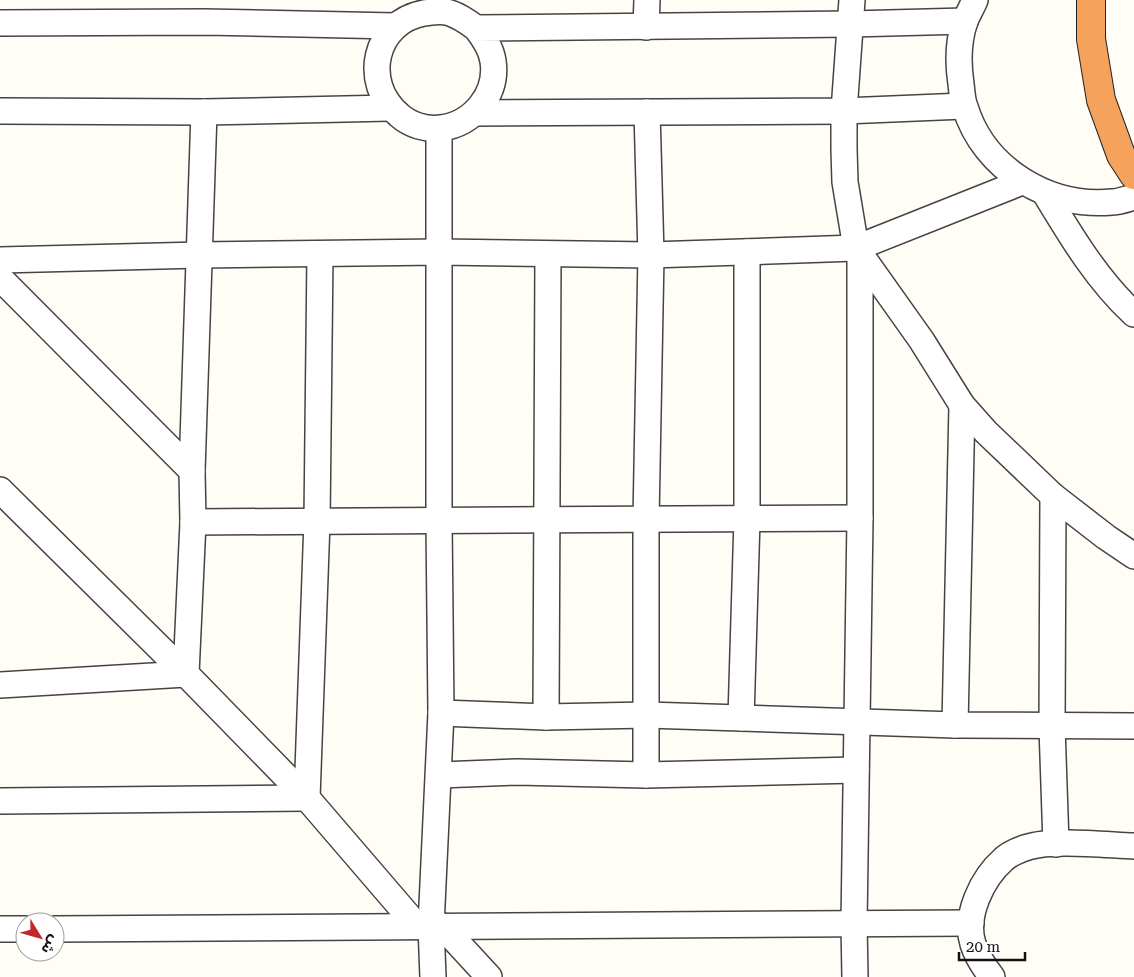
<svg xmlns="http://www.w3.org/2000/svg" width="1134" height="977" font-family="'Roboto Serif','Noto Sans Arabic',serif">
<rect width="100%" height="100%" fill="#fffdf5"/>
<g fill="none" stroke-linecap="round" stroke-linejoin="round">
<defs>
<g id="minor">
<polyline points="852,0 844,111 844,149 845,182 856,248 922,341 962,405 986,432 1053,496 1106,537 1134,556"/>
<path d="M975 0C972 7 968 14 965 21 958 41 958 64 961 84 962 91 962 100 965 107 984 169 1048 208 1112 202 1119 202 1127 199 1134 197"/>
<polyline points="0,23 204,22 395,26"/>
<polyline points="646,27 647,0"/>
<path d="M476 28C484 38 491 48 493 61 498 94 473 124 441 128 426 130 410 125 399 115 361 83 374 22 424 13 433 12 441 10 450 13 460 16 468 22 476 28L851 24 965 21"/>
<polyline points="0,111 204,112 390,108"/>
<polyline points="475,113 844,111 964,106"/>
<path d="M1045 193C1071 236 1097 280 1134 314"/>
<polyline points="0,260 200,255 440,252 651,255 856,248 1022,182"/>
<polyline points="0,278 192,471"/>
<polyline points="0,490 186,674 307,798 417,926"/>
<polyline points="1053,496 1052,727 1056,844"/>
<polyline points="193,522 860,518"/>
<polyline points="0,685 186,674 193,522 192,471 204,112"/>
<polyline points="441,713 546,717 647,715 955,725 1134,726"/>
<polyline points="546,717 548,254"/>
<polyline points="741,718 747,519 747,252"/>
<polyline points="955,725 962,405"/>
<polyline points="440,775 517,772 646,775 646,520 651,255 647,112"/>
<polyline points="646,775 856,770"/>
<polyline points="0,801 307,798 317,521 320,254"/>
<polyline points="442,926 489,977"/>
<polyline points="0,929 25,929"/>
<polyline points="55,929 971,923"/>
<polyline points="433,977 431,926 441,713 439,521 439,129"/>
<polyline points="855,977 854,924 860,518 860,255"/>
<path d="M992 977C984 967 977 956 973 944 964 916 982 878 1004 859 1009 854 1021 849 1028 847 1052 839 1107 845 1134 846"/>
</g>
<polyline id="highway" points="1091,0 1091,39 1101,100 1121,155 1134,175"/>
</defs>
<!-- minor casing -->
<use href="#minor" stroke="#444" stroke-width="28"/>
<!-- highway casing -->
<use href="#highway" stroke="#222" stroke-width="30"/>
<!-- minor -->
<use href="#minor" stroke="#fff" stroke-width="25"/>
<!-- highway -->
<use href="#highway" stroke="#f5a25d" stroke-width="28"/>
</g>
<!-- north arrow -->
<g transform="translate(40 937) rotate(127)"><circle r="24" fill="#ffffff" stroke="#a0a0a0"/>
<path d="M0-4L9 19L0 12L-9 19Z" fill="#c4262e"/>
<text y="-8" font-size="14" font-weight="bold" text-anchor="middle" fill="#111111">ش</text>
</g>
<!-- scale -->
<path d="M959 952v8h66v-8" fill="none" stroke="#111111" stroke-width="2.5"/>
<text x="966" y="952" font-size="15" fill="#111111" stroke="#ffffff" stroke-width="4" paint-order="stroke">20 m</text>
</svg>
